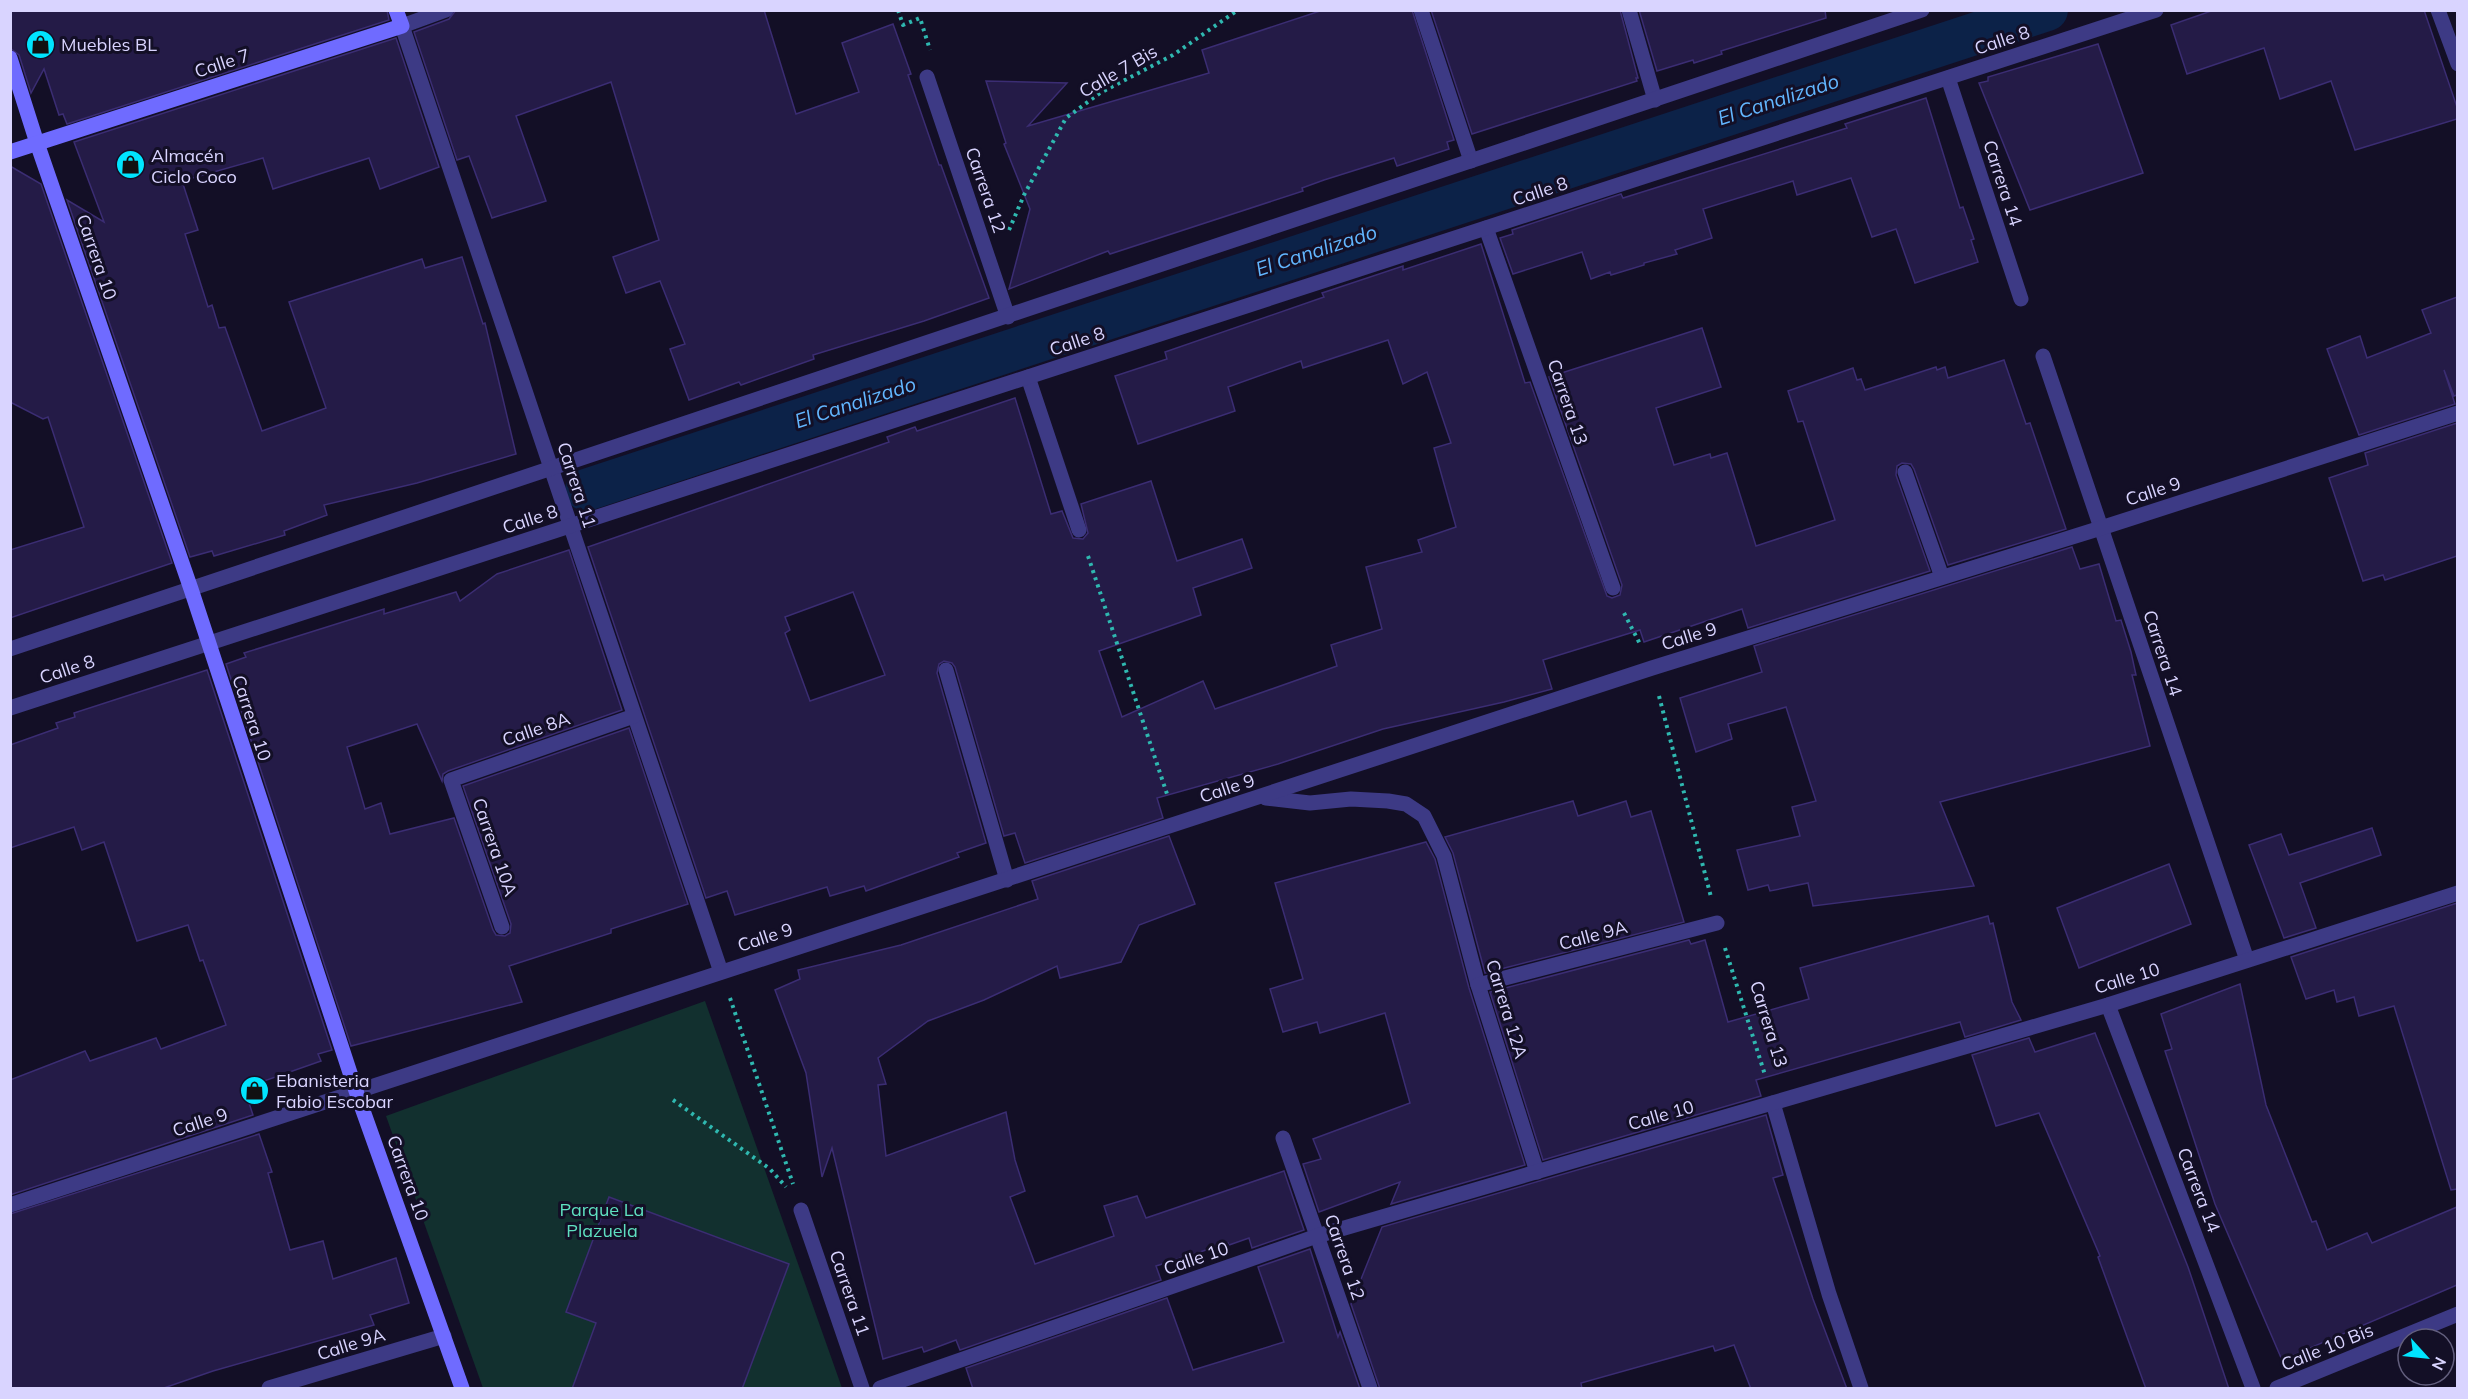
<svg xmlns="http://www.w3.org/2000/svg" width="2468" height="1399" font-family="Mulish,sans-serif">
<rect width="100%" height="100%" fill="#130f26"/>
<!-- park -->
<polygon fill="#12302f" points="705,1001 842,1388 483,1388 386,1116"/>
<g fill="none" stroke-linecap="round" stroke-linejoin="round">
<!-- canal -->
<polyline stroke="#0c2248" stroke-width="42" points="586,490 2047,10"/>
</g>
<!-- building -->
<g fill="#241b47" stroke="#3b2d73" stroke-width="1.5" fill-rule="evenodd">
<polygon points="10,10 387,10 389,20 67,124 63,114 59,115 44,69 31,93 19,55 10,48"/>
<polygon points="456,10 764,10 796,114 859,92 842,43 893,24 911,74 908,75 939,165 941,165 989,298 924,321 813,355 814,359 741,385 739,382 689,400 670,349 685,344 660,281 626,293 613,257 659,240 611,82 516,116 546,201 492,218 469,156 457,160 414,32 449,19"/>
<polygon points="1323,10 1412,10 1454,140 1447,142 1449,149 1397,166 1394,158 1324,180 1302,188 1303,191 1110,254 1108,251 1009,289 1030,209 1004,144 1006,143 986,81 1067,83 1028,126 1209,73 1202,50"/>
<polygon points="1431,10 1620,10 1638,78 1636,78 1637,81 1472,134"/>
<polygon points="1639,10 1825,10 1826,18 1721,51 1722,54 1694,63 1693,60 1657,71"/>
<polygon points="2214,10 2424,10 2457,107 2457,119 2355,150 2331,81 2280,99 2264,48 2187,74 2171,25"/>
<polygon points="396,38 439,167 380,189 369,158 273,189 263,158 182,181 198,230 185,234 208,307 212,305 219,328 225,327 262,431 326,408 289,302 422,259 425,268 462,257 483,324 485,323 516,454 417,483 324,505 327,515 284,531 285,535 214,556 212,551 190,557 67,200 104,222 74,142"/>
<polygon points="2098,44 2143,173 2030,210 1979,83 1988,81 1988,77"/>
<polygon points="1926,98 1960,208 1963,207 1974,239 1971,240 1978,262 1915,283 1896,229 1872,237 1851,178 1797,195 1793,181 1703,209 1712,238 1675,250 1677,254 1644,263 1644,265 1611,275 1610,272 1591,279 1582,252 1513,274 1500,238 1513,234 1512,230 1621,194 1623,198 1847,128 1845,124"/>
<polygon points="10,166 41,184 172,563 10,618 10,550 84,527 48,417 43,419 10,402"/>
<path d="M1481 244 1525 383 1530 382 1607 596 1612 598 1620 595 1622 585 1549 377 1702 328 1721 387 1656 408 1674 465 1710 454 1711 458 1727 453 1756 546 1835 520 1803 421 1798 422 1788 391 1853 368 1857 380 1861 379 1865 390 1936 367 1937 370 1945 367 1948 378 2004 360 2026 424 2030 423 2066 529 1948 565 1914 469 1911 464 1902 463 1897 466 1896 475 1930 571 1748 628 1742 609 1644 642 1640 630 1543 660 1552 689 1504 702 1383 729 1278 764 1157 798 1163 818 1025 863 1015 833 1004 836 955 667 952 663 944 661 939 664 937 673 986 843 957 853 959 857 866 891 864 886 830 896 827 887 735 915 727 891 706 898 588 547 889 442 887 437 915 427 917 431 1015 398 1051 514 1062 511 1073 538 1083 539 1088 533 1081 504 1151 481 1177 561 1242 539 1252 568 1193 588 1201 615 1099 651 1122 717 1203 681 1215 709 1337 666 1331 645 1382 629 1366 567 1422 552 1418 540 1456 527 1434 448 1451 443 1427 372 1403 384 1388 340 1303 368 1301 361 1228 387 1235 411 1138 444 1115 376 1167 359 1165 352 1324 297 1322 293 1403 266V270ZM853 592 885 675 810 701 785 633 790 630 785 617Z"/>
<polygon points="2457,297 2457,395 2454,396 2444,370 2455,404 2359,435 2327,349 2360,336 2367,358 2431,333 2422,310"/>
<polygon points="2457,423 2457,556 2385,580 2383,575 2363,581 2329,478 2368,465 2365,453"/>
<polygon points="2072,547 2080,569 2099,564 2116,621 2121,620 2131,652 2136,675 2132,675 2150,746 1940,802 1974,886 1813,906 1808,883 1770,891 1768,885 1748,890 1737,850 1800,836 1792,807 1816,801 1786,707 1728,724 1732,739 1696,752 1680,698 1762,672 1754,646"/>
<polygon points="569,550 622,710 448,771 443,774 442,781 417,724 347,747 365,809 381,803 390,834 454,818 493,930 496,935 505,936 510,933 511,924 463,786 629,728 688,904 611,929 611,933 509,966 522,1002 351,1046 226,664 246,657 244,653 384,609 384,614 456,592 460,601 497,574"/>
<polygon points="207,670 332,1050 318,1054 321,1061 244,1088 253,1115 10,1195 10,1080 85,1051 90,1061 156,1038 161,1049 226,1025 203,960 200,961 188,925 137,941 104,842 82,850 74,827 10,848 10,745 58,728 56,723 75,717 74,713"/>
<polygon points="1573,801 1578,816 1626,801 1631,817 1651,811 1684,922 1485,973 1453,853 1445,837"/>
<polygon points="2372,828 2381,855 2300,883 2316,928 2284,938 2249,845 2281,834 2289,855"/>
<polygon points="1169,836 1195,904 1139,925 1121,962 1060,978 1057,966 984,1000 928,1021 878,1058 886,1084 878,1085 886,1156 1006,1112 1015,1160 1025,1191 1010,1197 1035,1264 1114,1236 1104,1206 1137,1196 1146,1218 1284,1171 1304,1230 1252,1248 1249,1238 1229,1245 1228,1243 1156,1266 1161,1280 960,1350 956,1340 924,1352 922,1347 883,1359 832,1148 822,1177 806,1073 775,990 800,979 798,970 901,945 1038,899 1032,881"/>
<polygon points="1426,842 1435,859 1469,988 1525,1165 1391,1204 1400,1182 1319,1212 1303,1164 1321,1159 1313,1139 1410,1103 1385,1013 1320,1033 1317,1022 1283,1032 1270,989 1303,979 1275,883"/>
<polygon points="2169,864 2191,924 2079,968 2057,908"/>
<polygon points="2457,903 2457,1189 2451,1190 2394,1006 2359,1016 2354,997 2337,1002 2334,990 2306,999 2291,957"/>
<polygon points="1988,916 1990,924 1993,923 2012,1002 2021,1020 1965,1037 1960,1022 1756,1080 1761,1096 1543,1160 1490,992 1689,940 1691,944 1705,940 1728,1022 1809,999 1800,968"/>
<polygon points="2240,984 2266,1105 2312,1222 2316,1221 2327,1250 2367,1233 2372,1243 2457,1207 2457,1285 2282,1360 2215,1204 2165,1051 2172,1049 2161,1014"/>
<polygon points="2095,1033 2188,1267 2229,1389 2146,1389 2098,1257 2100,1256 2039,1113 1996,1126 1972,1055 2029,1038 2035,1052"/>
<polygon points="1766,1115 1783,1175 1773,1178 1813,1299 1847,1389 1751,1389 1734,1345 1715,1351 1713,1346 1581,1383 1582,1389 1380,1389 1351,1304 1382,1227"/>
<polygon points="259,1134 272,1172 268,1173 290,1250 323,1241 333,1279 396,1258 409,1303 370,1315 374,1325 213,1371 161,1389 10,1389 10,1214"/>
<polygon points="609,1197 789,1264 742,1389 572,1389 596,1323 566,1312"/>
<polygon points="1310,1249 1338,1337 1340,1332 1360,1389 973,1389 966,1368 1167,1298 1193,1370 1284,1342 1258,1267"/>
</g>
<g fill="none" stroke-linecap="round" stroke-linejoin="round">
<!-- path -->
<g stroke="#2fb8b0" stroke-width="4" stroke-dasharray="3 4.5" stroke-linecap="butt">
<polyline points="898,10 903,25 920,18 930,50"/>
<polyline points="1009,230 1024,195 1066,118 1100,93 1173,55 1238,10"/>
<polyline points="1088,556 1168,797"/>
<polyline points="1624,613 1640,644"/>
<polyline points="1659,696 1711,897"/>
<polyline points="1725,948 1765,1075"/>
<polyline points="730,998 793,1184"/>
<polyline points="673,1100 770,1169 786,1187"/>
</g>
<!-- street -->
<g stroke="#3d3a85" stroke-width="15">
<polyline points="446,10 402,26 721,972"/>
<polyline points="1421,10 1471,161"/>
<polyline points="1629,10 1655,100"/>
<polyline points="2438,10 2458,64"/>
<polyline points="927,77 1008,317"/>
<polyline points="1948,78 2021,299"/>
<polyline points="1486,228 1613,588"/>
<polyline points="2043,356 2247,960"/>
<polyline points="1028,377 1079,530"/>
<polyline points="1905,472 1942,577"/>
<polyline points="10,649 1922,10"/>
<polyline points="946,670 1007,880"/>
<polyline points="10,708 2156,10"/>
<polyline points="1266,798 1310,803 1351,799 1388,801 1406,804 1424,816 1444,856 1478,985 1537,1172"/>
<polyline points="502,927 451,780 634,716"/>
<polyline points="1478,985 1717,923"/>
<polyline points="2108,1005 2253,1388"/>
<polyline points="1773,1103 1829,1294 1861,1388"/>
<polyline points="1283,1138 1370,1388"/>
<polyline points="10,1205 1652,668 2101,528 2458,413"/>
<polyline points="801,1210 862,1388"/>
<polyline points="269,1388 444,1336"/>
<polyline points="880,1388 1317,1236 2108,1005 2458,893"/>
<polyline points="2277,1388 2458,1314"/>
</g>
<!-- secondary -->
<g stroke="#6f6bff" stroke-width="15">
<polyline points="10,58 37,143 191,589 356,1091 462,1388"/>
<polyline points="10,152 402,26 396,10"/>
</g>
</g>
<!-- icons -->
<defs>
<symbol id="shop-disc" viewBox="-11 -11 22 22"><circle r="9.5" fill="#00e5ff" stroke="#130f26"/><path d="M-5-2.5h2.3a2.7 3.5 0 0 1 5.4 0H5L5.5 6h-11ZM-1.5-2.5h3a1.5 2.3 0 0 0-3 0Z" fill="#111"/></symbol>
</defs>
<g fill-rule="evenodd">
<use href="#shop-disc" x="24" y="28" width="33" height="33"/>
<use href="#shop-disc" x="114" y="148" width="33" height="33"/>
<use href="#shop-disc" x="238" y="1074" width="33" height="33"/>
</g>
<g text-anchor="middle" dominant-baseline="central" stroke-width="6" stroke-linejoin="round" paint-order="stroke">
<!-- street labels -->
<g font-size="18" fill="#d9d4ff" stroke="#130f26">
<text transform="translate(2002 40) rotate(-18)">Calle 8</text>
<text transform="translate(222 63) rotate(-18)">Calle 7</text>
<text transform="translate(1118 71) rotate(-30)">Calle 7 Bis</text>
<text transform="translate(2003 183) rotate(72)">Carrera 14</text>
<text transform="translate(986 190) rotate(71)">Carrera 12</text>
<text transform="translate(1540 191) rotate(-18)">Calle 8</text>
<text transform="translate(97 257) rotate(71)">Carrera 10</text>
<text transform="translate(1077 341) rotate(-18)">Calle 8</text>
<text transform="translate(1568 402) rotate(71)">Carrera 13</text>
<text transform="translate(577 485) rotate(72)">Carrera 11</text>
<text transform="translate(2153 491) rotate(-18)">Calle 9</text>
<text transform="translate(530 519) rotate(-18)">Calle 8</text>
<text transform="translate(1689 636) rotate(-17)">Calle 9</text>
<text transform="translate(2163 653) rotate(72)">Carrera 14</text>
<text transform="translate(67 669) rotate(-18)">Calle 8</text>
<text transform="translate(252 718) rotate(72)">Carrera 10</text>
<text transform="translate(536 729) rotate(-19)">Calle 8A</text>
<text transform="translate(1227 788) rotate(-18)">Calle 9</text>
<text transform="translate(495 847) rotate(71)">Carrera 10A</text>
<text transform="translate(1593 935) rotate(-15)">Calle 9A</text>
<text transform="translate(765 937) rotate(-18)">Calle 9</text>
<text transform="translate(2127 978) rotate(-17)">Calle 10</text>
<text transform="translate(1507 1009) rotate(73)">Carrera 12A</text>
<text transform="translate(1769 1024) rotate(73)">Carrera 13</text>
<text transform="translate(1661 1115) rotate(-16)">Calle 10</text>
<text transform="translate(200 1122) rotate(-18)">Calle 9</text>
<text transform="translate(408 1178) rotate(70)">Carrera 10</text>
<text transform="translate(2199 1190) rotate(69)">Carrera 14</text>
<text transform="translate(1345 1257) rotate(71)">Carrera 12</text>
<text transform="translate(1196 1258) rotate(-19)">Calle 10</text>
<text transform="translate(850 1293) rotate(71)">Carrera 11</text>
<text transform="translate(351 1344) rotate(-17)">Calle 9A</text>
<text transform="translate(2327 1347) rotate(-22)">Calle 10 Bis</text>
</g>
<!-- poi labels -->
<g font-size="18" fill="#d9d4ff" stroke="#130f26" text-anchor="start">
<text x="61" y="44">Muebles BL</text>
<text x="151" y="155">Almacén<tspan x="151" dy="21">Ciclo Coco</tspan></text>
<text x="276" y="1080">Ebanisteria<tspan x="276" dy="21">Fabio Escobar</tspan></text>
</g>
<!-- park labels -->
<g font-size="18" fill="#5fe0c0" stroke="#130f26">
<text x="602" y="1209">Parque La<tspan x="602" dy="21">Plazuela</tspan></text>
</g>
<!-- water labels -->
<g font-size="20" font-style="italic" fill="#62b6ff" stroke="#130f26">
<text transform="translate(1778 99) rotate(-18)">El Canalizado</text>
<text transform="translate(1316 250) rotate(-18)">El Canalizado</text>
<text transform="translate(855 402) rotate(-18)">El Canalizado</text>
</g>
</g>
<!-- border -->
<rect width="2468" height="1399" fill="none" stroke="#d9d4ff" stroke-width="24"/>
<!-- north arrow -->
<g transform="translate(2426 1357) rotate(117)"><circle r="28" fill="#130f26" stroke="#625e7d" stroke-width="1.5"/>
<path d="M0-4.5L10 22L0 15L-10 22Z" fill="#00e5ff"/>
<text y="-9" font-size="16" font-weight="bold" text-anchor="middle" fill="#d9d4ff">N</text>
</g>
</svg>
